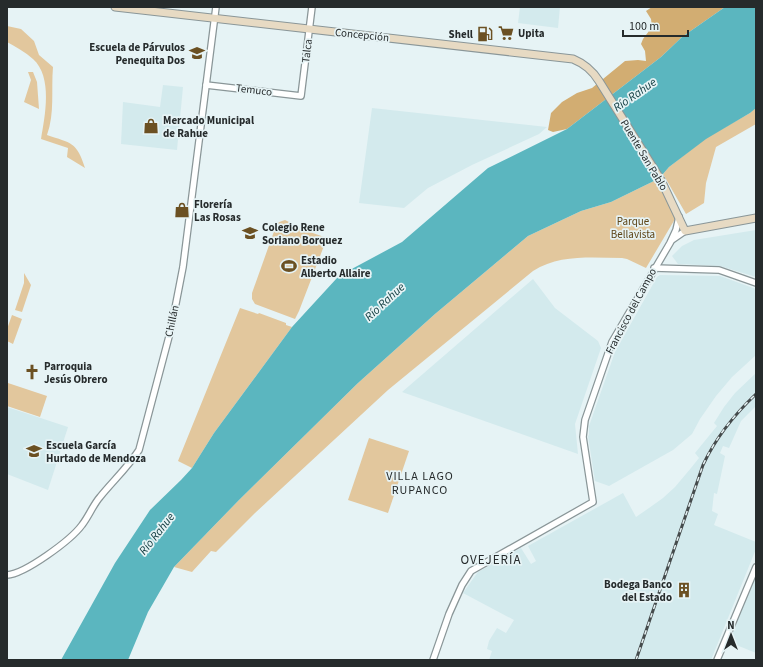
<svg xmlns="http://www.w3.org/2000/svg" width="763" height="667" font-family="'Source Sans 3',sans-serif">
<rect width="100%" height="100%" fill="#e6f3f5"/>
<!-- built -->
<g fill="#d3eaed">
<polygon points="520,7 560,7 558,28 518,23"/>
<polygon points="163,85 183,87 177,150 121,144 123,102 160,107"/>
<polygon points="372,108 547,127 539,134 472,165 428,188 404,208 359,203"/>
<polygon points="756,230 756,277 720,266 678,264 672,256 682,246 694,240"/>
<polygon points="660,275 720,276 756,289 756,355 732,377 716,396 700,419 692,434 673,450 609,486 595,481 588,436 589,435 589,426 615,352 657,277"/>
<polygon points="533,279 555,308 598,341 601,348 575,424 578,454 402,392"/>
<polygon points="756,373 756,406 741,421 729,448 723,446 720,453 725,456 717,494 714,493 712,511 718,514 714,525 756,542 756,549 711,660 489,660 492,651 487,649 489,641 497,628 506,633 514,620 463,593 475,576 478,572 521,548 531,564 536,561 528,546 623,493 636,517 649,508 663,498 675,487 691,468 699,458 695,453 717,426 714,423 724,407 735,393"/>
<polygon points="7,407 68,427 48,490 7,474"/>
<polygon points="754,580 756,581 756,653 729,642"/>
</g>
<!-- green -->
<g fill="#e2c79d">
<path d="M7 26 21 29 34 41 39 55 53 67C51 90 55 113 47 135 71 143 77 142 85 168L67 157 68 148 41 139C45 116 53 77 33 59 25 52 16 47 7 42Z"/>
<polygon points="28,72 33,72 37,82 39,109 24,102 31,80"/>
<polygon points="756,107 756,124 716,147 706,183 704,203 686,214 663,174 669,167 706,138 750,113"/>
<path d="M656 180 660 186 675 219 646 268 627 259 622 258C592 258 560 254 533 271L388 390 255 513 216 552 211 551 192 572 174 567 239 500 358 383 435 314 528 236 581 211 611 202Z"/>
<polygon points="285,220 289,222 293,226 327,238 299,311 295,319 255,304 252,299 252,293 277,223 282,221"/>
<polygon points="24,273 31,285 22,312 15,310 24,283"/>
<polygon points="240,308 258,314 259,313 286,323 286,325 292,327 214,433 192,468 178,461"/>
<polygon points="12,315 22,319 13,344 7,341 7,329"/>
<polygon points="8,383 47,396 40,417 7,406 7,387"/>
<polygon points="369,438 409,451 388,513 348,500"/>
</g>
<!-- forest -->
<polygon fill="#d2ad72" points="652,7 725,7 682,37 661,57 567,129 553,132 548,130 551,113 562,102 577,93 592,88 625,61 638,60 646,61 645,51 641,44 643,39 652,27 651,19 646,11"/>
<!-- water -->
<polygon fill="#5bb6bf" points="725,7 756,7 756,108 750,113 706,139 669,167 663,174 656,180 611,202 581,211 528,236 435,314 358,383 239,500 174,567 148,612 128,660 61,660 115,563 150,510 181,480 192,468 214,433 292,327 337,278 348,271 402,242 488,168 567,129 661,57 682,37"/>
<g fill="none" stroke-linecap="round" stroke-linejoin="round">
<defs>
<g id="tertiary">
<polyline points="206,85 301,96 312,7"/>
<polyline points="672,240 685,231"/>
<polyline points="654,268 719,270 756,283"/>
<path d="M7 575C25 574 71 540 82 525 89 516 93 505 100 497 113 481 128 467 139 450L171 329 183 267 216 7"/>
<polyline points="433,660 449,614 462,585 471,571 593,502 583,437 585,420 612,342 670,243 676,230 679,217"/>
<polyline points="717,660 756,567"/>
</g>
<path id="secondary" d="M115 7 573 59C585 64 592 70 599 81L661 180 685 231 756 218"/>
</defs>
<!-- tertiary casing -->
<use href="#tertiary" stroke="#8a9698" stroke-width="8"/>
<!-- secondary casing -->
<use href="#secondary" stroke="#8a9698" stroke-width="9"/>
<!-- tertiary -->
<use href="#tertiary" stroke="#fff" stroke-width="5.5"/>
<!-- secondary -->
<use href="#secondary" stroke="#e7dac3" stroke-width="7"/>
<defs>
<path id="rail" d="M636 660 703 465C716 437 734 415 756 394"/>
</defs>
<!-- rail casing -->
<use href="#rail" stroke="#454b4c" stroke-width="3"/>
<!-- rail -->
<use href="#rail" stroke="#e6f3f5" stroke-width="1.5" stroke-dasharray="4.5" stroke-linecap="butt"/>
</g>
<!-- icons -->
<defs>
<symbol id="supermarket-bare" viewBox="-9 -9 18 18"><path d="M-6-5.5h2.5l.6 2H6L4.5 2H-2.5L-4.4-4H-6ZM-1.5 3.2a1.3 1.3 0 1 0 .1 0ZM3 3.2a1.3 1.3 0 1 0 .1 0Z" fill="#6b5022" stroke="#e6f3f5" stroke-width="2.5" paint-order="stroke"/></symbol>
<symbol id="fuel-bare" viewBox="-9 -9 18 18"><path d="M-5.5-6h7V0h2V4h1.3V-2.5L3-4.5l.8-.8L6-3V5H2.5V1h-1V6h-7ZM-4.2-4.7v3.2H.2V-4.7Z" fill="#6b5022" stroke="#e6f3f5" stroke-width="2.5" paint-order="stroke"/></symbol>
<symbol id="school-bare" viewBox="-9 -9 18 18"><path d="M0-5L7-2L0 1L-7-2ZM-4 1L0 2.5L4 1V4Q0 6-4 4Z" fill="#6b5022" stroke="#e6f3f5" stroke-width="2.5" paint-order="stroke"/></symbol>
<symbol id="shop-bare" viewBox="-9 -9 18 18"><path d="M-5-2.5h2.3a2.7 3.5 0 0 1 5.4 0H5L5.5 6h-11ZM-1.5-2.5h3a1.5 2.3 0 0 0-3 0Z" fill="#6b5022" stroke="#e6f3f5" stroke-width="2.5" paint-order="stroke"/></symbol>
<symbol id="stadium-bare" viewBox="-9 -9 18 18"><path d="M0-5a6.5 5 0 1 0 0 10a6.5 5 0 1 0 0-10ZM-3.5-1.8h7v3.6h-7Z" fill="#6b5022" stroke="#e6f3f5" stroke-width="2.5" paint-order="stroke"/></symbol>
<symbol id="church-bare" viewBox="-9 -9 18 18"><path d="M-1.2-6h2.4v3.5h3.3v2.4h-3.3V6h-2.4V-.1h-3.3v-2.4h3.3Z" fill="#6b5022" stroke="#e6f3f5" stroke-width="2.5" paint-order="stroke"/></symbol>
<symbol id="building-bare" viewBox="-9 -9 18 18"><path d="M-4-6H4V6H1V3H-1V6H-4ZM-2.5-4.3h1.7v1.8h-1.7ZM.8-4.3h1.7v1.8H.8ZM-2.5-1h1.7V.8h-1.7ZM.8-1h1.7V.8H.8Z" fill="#6b5022" stroke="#e6f3f5" stroke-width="2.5" paint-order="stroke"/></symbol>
</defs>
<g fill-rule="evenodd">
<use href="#supermarket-bare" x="495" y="22" width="22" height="22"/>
<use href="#fuel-bare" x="474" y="23" width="22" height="22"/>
<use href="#school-bare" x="186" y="42" width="22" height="22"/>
<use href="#shop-bare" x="140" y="115" width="22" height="22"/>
<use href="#shop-bare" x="171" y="199" width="22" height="22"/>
<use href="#school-bare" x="239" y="222" width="22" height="22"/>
<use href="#stadium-bare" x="278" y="255" width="22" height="22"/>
<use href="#church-bare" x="21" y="361" width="22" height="22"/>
<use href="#school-bare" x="23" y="440" width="22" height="22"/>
<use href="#building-bare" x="673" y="579" width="22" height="22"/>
</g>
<g text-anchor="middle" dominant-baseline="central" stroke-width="3.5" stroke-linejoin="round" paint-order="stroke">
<!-- poi labels -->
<g font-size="11" font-weight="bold" fill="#262b2c" stroke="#e6f3f5" text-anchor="start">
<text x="518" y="33">Upita</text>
<text x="473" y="34" text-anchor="end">Shell</text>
<text x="185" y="47" text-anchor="end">Escuela de Párvulos<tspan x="185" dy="13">Penequita Dos</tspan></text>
<text x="163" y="120">Mercado Municipal<tspan x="163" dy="13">de Rahue</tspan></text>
<text x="194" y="204">Florería<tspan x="194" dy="13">Las Rosas</tspan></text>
<text x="262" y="227">Colegio Rene<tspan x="262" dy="13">Soriano Borquez</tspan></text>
<text x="301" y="260">Estadio<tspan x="301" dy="13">Alberto Allaire</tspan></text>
<text x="44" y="366">Parroquia<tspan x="44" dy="13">Jesús Obrero</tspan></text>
<text x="46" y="445">Escuela García<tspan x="46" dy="13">Hurtado de Mendoza</tspan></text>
<text x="672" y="584" text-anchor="end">Bodega Banco<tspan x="672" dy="13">del Estado</tspan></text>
</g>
<!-- street labels -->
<g font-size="11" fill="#262b2c" stroke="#e6f3f5">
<text transform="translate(362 35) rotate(6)">Concepción</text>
<text transform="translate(307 51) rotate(-83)">Talca</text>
<text transform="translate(254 90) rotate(7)">Temuco</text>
<text transform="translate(644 155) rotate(59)">Puente San Pablo</text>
<text transform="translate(631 311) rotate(-62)">Francisco del Campo</text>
<text transform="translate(172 321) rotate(-78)">Chillán</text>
</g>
<!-- park labels -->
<g font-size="11" fill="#5e4517" stroke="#e6f3f5">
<text x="633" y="221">Parque<tspan x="633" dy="13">Bellavista</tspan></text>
</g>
<!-- water labels -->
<g font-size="12" font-style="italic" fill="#113c40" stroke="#e6f3f5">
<text transform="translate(635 95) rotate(-35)">Río Rahue</text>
<text transform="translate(385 302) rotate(-43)">Río Rahue</text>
<text transform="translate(157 534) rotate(-52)">Río Rahue</text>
</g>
<!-- neighbourhood labels -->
<g font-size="12" letter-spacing="1" fill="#262b2c" stroke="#e6f3f5">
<text x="420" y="476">VILLA LAGO<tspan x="420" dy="14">RUPANCO</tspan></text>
</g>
<!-- quarter labels -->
<g font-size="13" letter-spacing="1" fill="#262b2c" stroke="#e6f3f5">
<text x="491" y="560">OVEJERÍA</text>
</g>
</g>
<!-- border -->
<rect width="763" height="667" fill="none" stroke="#262b2c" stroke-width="16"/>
<!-- north arrow -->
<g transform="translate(731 635)" stroke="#e6f3f5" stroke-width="3" paint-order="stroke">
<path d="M0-3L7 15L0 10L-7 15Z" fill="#262b2c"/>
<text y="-6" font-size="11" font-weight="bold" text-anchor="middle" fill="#262b2c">N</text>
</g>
<!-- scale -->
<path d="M623 30v6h65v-6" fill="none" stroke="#262b2c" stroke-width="2"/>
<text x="629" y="30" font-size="12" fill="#262b2c" stroke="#e6f3f5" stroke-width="3" paint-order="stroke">100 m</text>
</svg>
